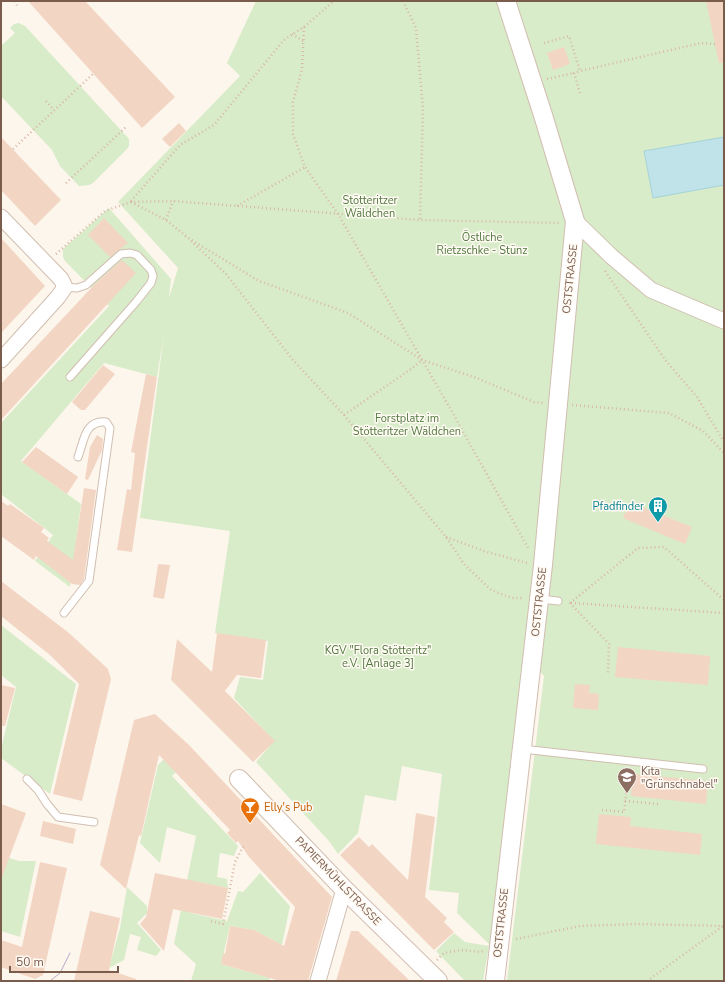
<svg xmlns="http://www.w3.org/2000/svg" width="725" height="982" font-family="'Nunito Sans',sans-serif">
<rect width="100%" height="100%" fill="#fdf6ec"/>
<!-- green -->
<g fill="#d8ecc9">
<polygon points="256,1 724,1 724,981 507,981 544,676 528,658 490,945 457,913 459,893 429,890 442,774 402,766 396,801 365,795 358,833 338,854 329,841 256,762 274,741 234,698 240,677 263,680 268,641 215,633 230,531 140,518 164,334 157,377 104,363 21,461 81,504 70,587 35,561 53,535 1,494 1,423 109,306 65,261 63,257 63,249 109,208 171,279 169,298 178,268 118,202 240,76 227,63"/>
<polygon points="19,23 25,26 129,139 129,146 127,149 93,183 89,185 79,186 60,166 52,150 1,96 1,46 15,33 10,28 14,24"/>
<polygon points="1,625 76,684 50,794 1,758 1,749 16,687 1,675"/>
<polygon points="181,742 194,754 172,776 238,846 234,856 220,853 217,877 227,879 228,888 197,882 191,913 227,921 238,891 243,892 260,873 290,906 282,945 254,930 230,926 221,964 270,978 269,981 191,981 196,964 174,944 196,836 167,827 160,863 140,843 158,765"/>
<polygon points="1,855 19,861 36,861 20,937 1,931"/>
<polygon points="127,887 147,906 147,913 137,923 161,950 156,956 137,950 141,937 130,934 124,960 109,968 120,928"/>
<polygon points="454,933 465,942 489,946 483,981 465,981 436,951"/>
</g>
<!-- water -->
<polygon fill="#bfe3e8" stroke="#a5d3da" points="724,137 724,185 653,198 644,151"/>
<!-- building -->
<g fill="#f3d5c3">
<polygon points="28,1 85,1 175,97 142,128"/>
<polygon points="706,1 724,1 724,63 719,63"/>
<polygon points="564,47 570,64 553,70 547,53"/>
<polygon points="179,123 186,131 170,147 162,139"/>
<polygon points="1,137 61,200 35,226 1,190"/>
<polygon points="104,218 128,243 110,257 88,235"/>
<polygon points="1,238 45,286 1,333"/>
<polygon points="122,260 136,273 1,420 1,384 95,284"/>
<polygon points="103,365 115,374 85,410 81,410 72,402"/>
<polygon points="146,374 157,377 132,552 117,550 127,489 131,490 135,453 131,452"/>
<polygon points="97,435 103,439 102,450 88,480 85,479 90,447"/>
<polygon points="36,447 78,477 67,494 22,462"/>
<polygon points="84,488 96,490 84,579 80,585 72,584 36,556 34,560 1,536 1,501 8,506 10,504 44,528 41,532 49,538 47,541 73,560"/>
<polygon points="630,502 692,527 685,544 623,518"/>
<polygon points="158,564 170,565 164,599 153,597"/>
<polygon points="1,581 69,633 108,669 111,679 82,801 53,794 79,684 50,655 1,616"/>
<polygon points="217,633 266,640 261,678 237,675 225,691 275,741 253,762 171,680 177,639 212,672"/>
<polygon points="618,647 710,656 708,685 615,677"/>
<polygon points="575,684 590,685 589,693 599,694 598,710 573,708"/>
<polygon points="1,685 15,688 5,726 1,726"/>
<polygon points="155,714 189,745 332,897 308,981 280,981 221,964 223,953 225,954 230,926 254,930 284,946 295,907 249,857 238,841 236,843 227,833 230,830 159,755 141,836 139,835 126,889 100,865 134,720"/>
<polygon points="633,774 708,781 706,804 631,796"/>
<polygon points="1,804 26,813 2,877 1,877"/>
<polygon points="416,813 435,817 425,897 447,918 444,922 454,932 434,950 340,855 359,837 369,847 372,844 408,880"/>
<polygon points="599,814 631,817 630,826 702,834 700,855 596,844"/>
<polygon points="43,821 76,829 73,844 40,836"/>
<polygon points="40,862 67,868 43,975 35,979 1,967 1,940 22,947"/>
<polygon points="155,873 228,888 222,919 173,909 164,951 140,924 146,917"/>
<polygon points="90,911 120,918 109,970 136,979 136,981 74,981"/>
<polygon points="351,931 358,931 410,981 336,981"/>
</g>
<g fill="none" stroke-linecap="round" stroke-linejoin="round">
<defs>
<g id="service">
<polyline points="65,287 77,288 86,285 121,254 130,253 137,255 151,270 153,276 151,283 136,302 70,377"/>
<polyline points="540,599 558,601"/>
<path d="M64 613 89 581 110 428 106 422C84 420 84 442 78 457"/>
<polyline points="522,749 703,769"/>
<polyline points="27,779 38,790 47,804 58,817 94,822"/>
</g>
<g id="minor">
<polyline points="1,217 61,279 65,287 58,297 1,360"/>
<polyline points="575,221 611,256 651,290 724,321"/>
<polyline points="318,981 344,889"/>
</g>
<g id="tertiary">
<polyline points="239,779 344,889 438,981"/>
<polyline points="495,981 543,565 575,221 543,115 506,1"/>
</g>
</defs>
<!-- service casing -->
<use href="#service" stroke="#d1beb0" stroke-width="9"/>
<!-- minor casing -->
<use href="#minor" stroke="#d1beb0" stroke-width="17"/>
<!-- tertiary casing -->
<use href="#tertiary" stroke="#d1beb0" stroke-width="20"/>
<!-- path -->
<g stroke="#d9b8a5" stroke-width="2.5" stroke-dasharray="1 3" stroke-linecap="butt">
<polyline points="15,1 18,8"/>
<polyline points="403,1 416,28 423,109 420,220"/>
<polyline points="304,27 302,69 293,102 293,134 305,167 338,214 451,410 528,548"/>
<polyline points="292,34 303,41"/>
<polyline points="544,43 569,36 580,71 701,43 715,44"/>
<polyline points="547,79 574,73"/>
<polyline points="580,93 574,73 580,71"/>
<polyline points="46,101 54,110"/>
<polyline points="13,149 93,74"/>
<polyline points="66,183 127,126"/>
<polyline points="131,201 180,145 214,125 284,40 304,27 334,1"/>
<polyline points="131,202 166,220 186,236"/>
<polyline points="237,206 305,167"/>
<polyline points="166,220 173,201"/>
<polyline points="185,236 259,281 348,313 422,360 474,377 534,402 543,403"/>
<polyline points="191,241 226,274 293,360 344,415 446,537 464,564 491,590 512,598 523,598"/>
<polyline points="56,254 105,211 131,202 173,201 420,220 560,223"/>
<polyline points="605,271 666,361 697,397 724,442"/>
<polyline points="572,405 669,413 703,431 724,453"/>
<polyline points="344,415 411,369 422,360"/>
<polyline points="446,537 484,551 527,563"/>
<polyline points="570,603 638,548 664,547 724,600"/>
<polyline points="570,603 609,644 608,673"/>
<polyline points="571,603 724,613"/>
<polyline points="625,801 658,804"/>
<polyline points="602,810 624,812 629,770"/>
<polyline points="211,921 223,924 235,862 244,845"/>
<polyline points="516,939 580,926 636,924 724,926"/>
<polyline points="437,960 444,953 461,950 481,952 483,951"/>
<polyline points="647,981 723,926"/>
</g>
<!-- service -->
<use href="#service" stroke="#fff" stroke-width="7"/>
<!-- minor -->
<use href="#minor" stroke="#fff" stroke-width="15"/>
<!-- tertiary -->
<use href="#tertiary" stroke="#fff" stroke-width="18"/>
<!-- tram -->
<polyline stroke="#b9a8c9" stroke-width="1" points="50,981 60,973 70,953"/>
</g>
<!-- icons -->
<defs>
<symbol id="building-pin" viewBox="-11 -11 22 30"><path d="M0 17L-7.5 6A9.5 9.5 0 1 1 7.5 6Z" fill="#0f9aa8" stroke="#fffaf3"/><path d="M-4-6H4V6H1V3H-1V6H-4ZM-2.5-4.3h1.7v1.8h-1.7ZM.8-4.3h1.7v1.8H.8ZM-2.5-1h1.7V.8h-1.7ZM.8-1h1.7V.8H.8Z" fill="#fff"/></symbol>
<symbol id="school-pin" viewBox="-11 -11 22 30"><path d="M0 17L-7.5 6A9.5 9.5 0 1 1 7.5 6Z" fill="#8d6e63" stroke="#fffaf3"/><path d="M0-5L7-2L0 1L-7-2ZM-4 1L0 2.5L4 1V4Q0 6-4 4Z" fill="#fff"/></symbol>
<symbol id="bar-pin" viewBox="-11 -11 22 30"><path d="M0 17L-7.5 6A9.5 9.5 0 1 1 7.5 6Z" fill="#e8710a" stroke="#fffaf3"/><path d="M-6-5H6L.8 .8V4.5H3.5V6h-7V4.5H-.8V.8Z" fill="#fff"/></symbol>
</defs>
<g fill-rule="evenodd">
<use href="#building-pin" x="647" y="495" width="22" height="30"/>
<use href="#school-pin" x="616" y="766" width="22" height="30"/>
<use href="#bar-pin" x="239" y="796" width="22" height="30"/>
</g>
<g text-anchor="middle" dominant-baseline="central" stroke-width="3" stroke-linejoin="round" paint-order="stroke">
<!-- park labels -->
<g font-size="11" fill="#537a41" stroke="#fffaf3">
<text x="370" y="200">Stötteritzer<tspan x="370" dy="13">Wäldchen</tspan></text>
<text x="482" y="237">Östliche<tspan x="482" dy="13">Rietzschke - Stünz</tspan></text>
<text x="407" y="418">Forstplatz im<tspan x="407" dy="13">Stötteritzer Wäldchen</tspan></text>
<text x="378" y="650">KGV "Flora Stötteritz"<tspan x="378" dy="13">e.V. [Anlage 3]</tspan></text>
</g>
<!-- street labels -->
<g font-size="11" fill="#7a5c4d" stroke="#fffaf3">
<text transform="translate(570 279) rotate(-84)">OSTSTRASSE</text>
<text transform="translate(539 602) rotate(-84)">OSTSTRASSE</text>
<text transform="translate(338 881) rotate(46)">PAPIERMÜHLSTRASSE</text>
<text transform="translate(501 923) rotate(-84)">OSTSTRASSE</text>
</g>
<!-- culture labels -->
<g font-size="11" fill="#0d838f" stroke="#fffaf3" text-anchor="end">
<text x="644" y="506">Pfadfinder</text>
</g>
<!-- education labels -->
<g font-size="11" fill="#785e54" stroke="#fffaf3" text-anchor="start">
<text x="641" y="771">Kita<tspan x="641" dy="13">"Grünschnabel"</tspan></text>
</g>
<!-- food labels -->
<g font-size="11" fill="#c56008" stroke="#fffaf3" text-anchor="start">
<text x="264" y="807">Elly's Pub</text>
</g>
</g>
<!-- border -->
<rect width="725" height="982" fill="none" stroke="#7a5c4d" stroke-width="4"/>
<!-- scale -->
<path d="M10 966v6h108v-6" fill="none" stroke="#7a5c4d" stroke-width="2"/>
<text x="16" y="966" font-size="12" fill="#7a5c4d" stroke="#fffaf3" stroke-width="3" paint-order="stroke">50 m</text>
</svg>
